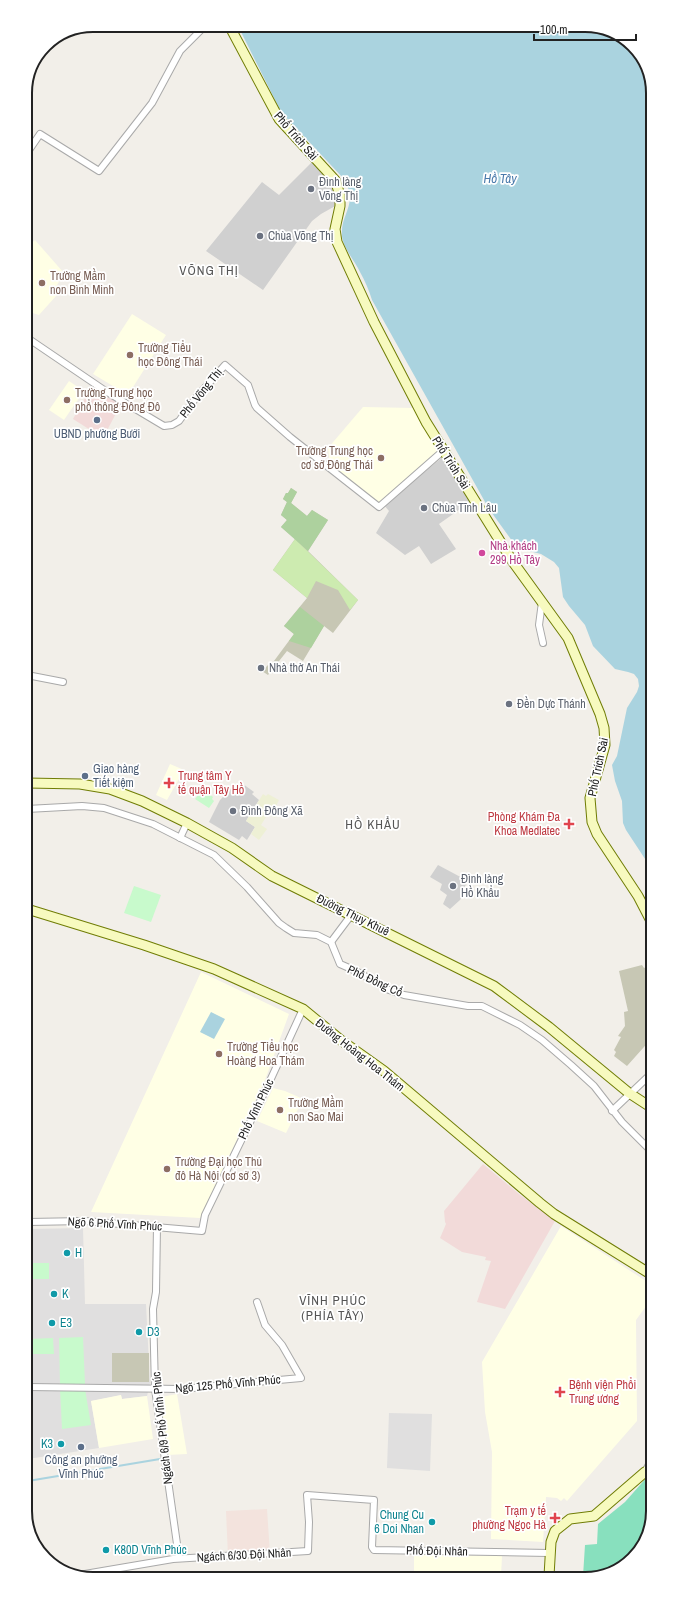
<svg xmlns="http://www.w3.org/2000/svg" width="678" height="1604" font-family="'Archivo Narrow',sans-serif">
<rect width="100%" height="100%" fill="#f2efe9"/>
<!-- residential -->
<g fill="#e0dfdf">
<polygon points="83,1228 85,1304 146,1304 150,1383 147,1396 122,1399 121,1395 91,1401 99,1448 28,1459 28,1229"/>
<polygon points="389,1413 432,1414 430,1471 387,1468"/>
</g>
<!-- commercial -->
<g fill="#f2dad9">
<polygon points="92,386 121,404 103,438 73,419"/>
<polygon points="483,1164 519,1194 555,1221 505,1309 477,1302 491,1261 485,1260 486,1257 462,1252 440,1238 446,1224 445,1222 444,1211"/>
</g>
<!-- education -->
<g fill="#ffffe5">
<polygon points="35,240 64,273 53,292 57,295 39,315 26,311 26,247"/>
<polygon points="132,314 166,335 128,395 93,374"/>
<polygon points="69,381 84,391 64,420 49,410"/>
<polygon points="363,407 414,408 441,450 379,504 330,465 328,448"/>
<polygon points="170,764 184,770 167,800 156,795"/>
<polygon points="201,972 289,1014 265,1080 200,1218 91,1212"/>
<polygon points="273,1088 285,1091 303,1099 286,1133 257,1121"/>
<polygon points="561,1226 652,1285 652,1298 636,1320 637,1421 567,1501 564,1498 561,1501 557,1498 546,1497 543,1542 491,1539 492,1452 485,1412 482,1362"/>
<polygon points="177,1394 187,1454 167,1455 160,1401 162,1397"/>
<polygon points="121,1395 122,1399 147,1396 153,1439 99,1448 91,1401"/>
<polygon points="414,1555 502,1556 501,1576 414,1577"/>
</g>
<!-- religious -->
<g fill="#d0d0d0">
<polygon points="314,160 333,181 337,205 321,214 312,221 263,290 206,251 262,182 279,195"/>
<polygon points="444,456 470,502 439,524 456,549 431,564 419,546 405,555 376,533 389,511 384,505"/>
<polygon points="27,749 32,750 31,769 27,768"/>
<polygon points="236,784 242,786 243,784 254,792 252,794 259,800 246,821 255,827 247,840 242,836 239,840 209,822 220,800"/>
<polygon points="438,865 468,881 464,888 468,889 460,900 450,909 443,904 447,895 440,890 442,884 430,877"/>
</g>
<!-- military -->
<polygon fill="#f3e3dd" points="267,1509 270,1554 228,1556 226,1511"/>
<!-- construction -->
<g fill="#c7c7b4">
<polygon points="291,488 297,492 291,503 307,516 312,510 328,520 308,551 358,600 333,633 324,626 303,661 287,651 268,675 262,671 269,664 271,665 294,634 284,626 307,598 273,570 295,539 281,527 287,520 281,515 287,502 283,499 286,493 288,493"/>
<polygon points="652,964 652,1038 627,1066 614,1056 616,1052 614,1050 621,1037 618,1036 625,1026 624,1012 628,1011 619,971 642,965 644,968"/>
<rect x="112" y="1353" width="37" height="29"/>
</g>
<!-- farmland -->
<polygon fill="#eef0d5" points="263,794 266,796 268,794 279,800 274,810 278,812 275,818 268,814 261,825 267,829 259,840 251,834 255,827 246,821"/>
<!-- grass -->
<polygon fill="#cdebb0" points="295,539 358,600 350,610 338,590 316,581 307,598 273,570"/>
<!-- forest -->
<g fill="#add19e">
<polygon points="291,488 297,492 291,503 307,516 312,510 328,520 308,551 281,527 287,520 281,515 287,502 283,499 286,493 288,493"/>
<polygon points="300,607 324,626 311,648 289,641 294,634 284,626"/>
</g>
<!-- park -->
<g fill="#c8facc">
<polygon points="203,789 213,797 212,799 214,801 209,808 195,799"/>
<polygon points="134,886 161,895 151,922 124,913"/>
<rect x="28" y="1263" width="21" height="16"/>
<polygon points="83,1337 85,1384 60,1385 59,1338"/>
<polygon points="53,1338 54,1354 28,1354 28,1339"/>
<polygon points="60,1389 85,1389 91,1425 62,1429"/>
</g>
<!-- pitch -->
<polygon fill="#88e0be" points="648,1476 653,1477 653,1511 639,1552 606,1575 583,1576 585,1545 597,1544 598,1524 625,1502"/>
<!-- water -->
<g fill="#aad3df">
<path d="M589 25 626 39 649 72 651 868 626 830 623 823 622 801 615 781 612 765 617 756 627 708 637 692 639 686 638 679 634 674 628 672 615 669 593 646 585 625 569 606 563 597 559 568 554 562 541 554 521 549 515 545 489 509 372 300C369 290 365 281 360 272 355 261 343 248 342 236 340 213 359 205 344 179L281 112 239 28Z"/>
<polygon points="211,1012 225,1019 214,1039 200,1032"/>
</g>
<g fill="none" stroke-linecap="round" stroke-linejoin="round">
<!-- stream -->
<polyline stroke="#aad3df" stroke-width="2" points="28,1481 160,1459"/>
<defs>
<g id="street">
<polyline points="25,156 40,134 99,171 152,103 180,51 202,29"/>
<polyline points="26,337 107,392 164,426 172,425 179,421 195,399 225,365 248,385 255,405 257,408 290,437 379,507 444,450"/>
<polyline points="542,602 539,625 543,643"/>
<polyline points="27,675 63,682"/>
<polyline points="27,809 82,806 104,808 153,824 214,855 247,887 279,923 286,928 294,933 317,935 331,942 340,964 356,971 389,990 404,995 468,1006 482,1006 520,1025 542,1040 571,1065 594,1086 622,1122 652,1152"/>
<polyline points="180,838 187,823"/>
<polyline points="331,942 352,914"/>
<polyline points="612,1111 652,1073"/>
<polyline points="28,1222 85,1221 202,1231 205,1215 269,1083 303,1009"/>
<polyline points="157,1226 156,1292 153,1309 155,1389 179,1558"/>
<polyline points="28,1387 182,1389 301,1378 282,1345 265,1325 257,1302"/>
<polyline points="645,1472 653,1457"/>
<polyline points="79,1575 173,1559 308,1551 309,1522 307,1495 374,1500 372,1547 374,1550 549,1553"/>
</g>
<g id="secondary">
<polyline points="231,29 279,119 335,180 340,195 340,206 335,229 337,242 374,322 426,422 513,562 568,638 600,714 604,728 605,745 590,798 592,822 597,834 638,896 652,923"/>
<polyline points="27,783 80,784 110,789 142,801 187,823 232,848 272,876 494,986 549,1027 629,1093 652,1108"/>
<polyline points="27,909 144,945 214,969 303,1009 342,1041 384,1071 540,1203 554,1214 652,1275"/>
<polyline points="549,1576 551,1542 555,1531 570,1519 594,1516 645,1472 653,1474"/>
</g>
</defs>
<!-- street casing -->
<use href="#street" stroke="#a9a9a9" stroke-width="8"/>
<!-- secondary casing -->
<use href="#secondary" stroke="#707d05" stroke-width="11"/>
<!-- street -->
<use href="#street" stroke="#fff" stroke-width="6"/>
<!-- secondary -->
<use href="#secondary" stroke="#f7fabf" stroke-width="9"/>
</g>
<!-- markers -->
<g fill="#6b7280" stroke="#fff" stroke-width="1.5">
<circle cx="311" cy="189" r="4"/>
<circle cx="260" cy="236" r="4"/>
<circle cx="424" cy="508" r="4"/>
<circle cx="261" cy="668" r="4"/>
<circle cx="509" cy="704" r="4"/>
<circle cx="233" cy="811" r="4"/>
<circle cx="453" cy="886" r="4"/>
</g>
<g fill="#8d6e63" stroke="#fff" stroke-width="1.5">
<circle cx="42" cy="283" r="4"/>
<circle cx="130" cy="355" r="4"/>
<circle cx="67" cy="400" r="4"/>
<circle cx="381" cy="458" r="4"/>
<circle cx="219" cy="1054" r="4"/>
<circle cx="280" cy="1110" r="4"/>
<circle cx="167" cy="1169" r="4"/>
</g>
<g fill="#5c6f8a" stroke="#fff" stroke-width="1.5">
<circle cx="97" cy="420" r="4"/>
<circle cx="85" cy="776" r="4"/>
<circle cx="81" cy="1447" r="4"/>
</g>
<circle fill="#d1479c" stroke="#fff" stroke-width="1.5" cx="482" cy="553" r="4"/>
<g fill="#e0444e" stroke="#fff" stroke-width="1.5">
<path d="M167 777h4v4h4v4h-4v4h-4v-4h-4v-4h4z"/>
<path d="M567 818h4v4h4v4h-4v4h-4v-4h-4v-4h4z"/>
<path d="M558 1386h4v4h4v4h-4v4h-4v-4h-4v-4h4z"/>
<path d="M553 1512h4v4h4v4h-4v4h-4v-4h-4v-4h4z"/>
</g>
<g fill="#0f9aa8" stroke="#fff" stroke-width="1.5">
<circle cx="67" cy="1253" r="4"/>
<circle cx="54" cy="1294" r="4"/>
<circle cx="52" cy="1323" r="4"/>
<circle cx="139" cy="1332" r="4"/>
<circle cx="61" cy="1444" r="4"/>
<circle cx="432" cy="1522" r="4"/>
<circle cx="106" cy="1550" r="4"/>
</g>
<g text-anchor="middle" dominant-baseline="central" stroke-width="3.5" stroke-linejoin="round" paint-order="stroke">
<!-- street labels -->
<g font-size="12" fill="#222" stroke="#fff">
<text transform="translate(296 136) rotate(49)">Phố Trích Sài</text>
<text transform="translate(201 393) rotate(-51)">Phố Võng Thị</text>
<text transform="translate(451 463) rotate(58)">Phố Trích Sài</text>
<text transform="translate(598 767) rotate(-78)">Phố Trích Sài</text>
<text transform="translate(353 915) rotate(26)">Đường Thụy Khuê</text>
<text transform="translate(375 981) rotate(25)">Phố Đồng Cổ</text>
<text transform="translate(360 1055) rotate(38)">Đường Hoàng Hoa Thám</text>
<text transform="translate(256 1109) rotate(-64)">Phố Vĩnh Phúc</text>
<text transform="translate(115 1224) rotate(3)">Ngõ 6 Phố Vĩnh Phúc</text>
<text transform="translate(228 1384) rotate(-5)">Ngõ 125 Phố Vĩnh Phúc</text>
<text transform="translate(162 1428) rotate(-96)">Ngách 6/9 Phố Vĩnh Phúc</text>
<text transform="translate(437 1551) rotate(1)">Phố Đội Nhân</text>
<text transform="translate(244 1555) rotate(-3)">Ngách 6/30 Đội Nhân</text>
</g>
<!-- worship labels -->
<g font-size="12" fill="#5b616d" stroke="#fff" text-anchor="start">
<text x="319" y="182">Đình làng<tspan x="319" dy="14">Võng Thị</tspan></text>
<text x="268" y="236">Chùa Võng Thị</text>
<text x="432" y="508">Chùa Tĩnh Lâu</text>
<text x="269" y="668">Nhà thờ An Thái</text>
<text x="517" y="704">Đền Dực Thánh</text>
<text x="241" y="811">Đình Đông Xã</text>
<text x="461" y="879">Đình làng<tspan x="461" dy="14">Hồ Khẩu</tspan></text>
</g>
<!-- education labels -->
<g font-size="12" fill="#785e54" stroke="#fff" text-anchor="start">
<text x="50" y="276">Trường Mầm<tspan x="50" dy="14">non Bình Minh</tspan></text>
<text x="138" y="348">Trường Tiểu<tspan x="138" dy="14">học Đông Thái</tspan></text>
<text x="75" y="393">Trường Trung học<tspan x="75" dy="14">phổ thông Đông Đô</tspan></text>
<text x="373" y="451" text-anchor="end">Trường Trung học<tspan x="373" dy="14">cơ sở Đông Thái</tspan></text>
<text x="227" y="1047">Trường Tiểu học<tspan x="227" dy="14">Hoàng Hoa Thám</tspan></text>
<text x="288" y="1103">Trường Mầm<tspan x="288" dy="14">non Sao Mai</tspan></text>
<text x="175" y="1162">Trường Đại học Thủ<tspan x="175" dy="14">đô Hà Nội (cơ sở 3)</tspan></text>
</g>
<!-- service labels -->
<g font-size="12" fill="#4e5e75" stroke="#fff">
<text x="97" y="434">UBND phường Bưởi</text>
<text x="93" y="769" text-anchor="start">Giao hàng<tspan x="93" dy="14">Tiết kiệm</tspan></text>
<text x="81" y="1460">Công an phường<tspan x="81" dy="14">Vĩnh Phúc</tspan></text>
</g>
<!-- hotel labels -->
<g font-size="12" fill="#b23c85" stroke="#fff" text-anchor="start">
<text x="490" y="546">Nhà khách<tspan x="490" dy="14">299 Hồ Tây</tspan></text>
</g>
<!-- health labels -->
<g font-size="12" fill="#be3a42" stroke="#fff" text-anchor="start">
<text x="178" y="776">Trung tâm Y<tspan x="178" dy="14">tế quận Tây Hồ</tspan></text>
<text x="560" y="817" text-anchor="end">Phòng Khám Đa<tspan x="560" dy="14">Khoa Medlatec</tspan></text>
<text x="569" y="1385">Bệnh viện Phổi<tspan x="569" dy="14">Trung ương</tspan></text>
<text x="546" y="1511" text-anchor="end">Trạm y tế<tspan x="546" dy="14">phường Ngọc Hà</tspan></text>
</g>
<!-- culture labels -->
<g font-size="12" fill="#0d838f" stroke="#fff" text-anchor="start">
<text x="75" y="1253">H</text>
<text x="62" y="1294">K</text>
<text x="60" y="1323">E3</text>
<text x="147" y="1332">D3</text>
<text x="53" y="1444" text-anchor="end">K3</text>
<text x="424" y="1515" text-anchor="end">Chung Cu<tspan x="424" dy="14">6 Doi Nhan</tspan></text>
<text x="114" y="1550">K80D Vĩnh Phúc</text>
</g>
<!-- water labels -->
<g font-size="13" font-style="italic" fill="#4a7aab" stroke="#fff">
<text x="500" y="178">Hồ Tây</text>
</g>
<!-- neighbourhood labels -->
<g font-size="13" letter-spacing="1" fill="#555" stroke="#fff">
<text x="209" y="270">VÕNG THỊ</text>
<text x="373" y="824">HỒ KHẨU</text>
<text x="333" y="1300">VĨNH PHÚC<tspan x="333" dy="15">(PHÍA TÂY)</tspan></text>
</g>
</g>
<!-- crop -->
<path d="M0 0H678V1604H0ZM93 32H585A61 61 0 0 1 646 93V1511A61 61 0 0 1 585 1572H93A61 61 0 0 1 32 1511V93A61 61 0 0 1 93 32Z" fill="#fff" fill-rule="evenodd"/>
<path fill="none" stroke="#222" stroke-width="2" d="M93 32H585A61 61 0 0 1 646 93V1511A61 61 0 0 1 585 1572H93A61 61 0 0 1 32 1511V93A61 61 0 0 1 93 32Z"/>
<!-- scale -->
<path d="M534 34v6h102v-6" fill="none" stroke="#222222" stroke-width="2"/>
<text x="540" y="34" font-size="12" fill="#222222" stroke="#ffffff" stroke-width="3" paint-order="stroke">100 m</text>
</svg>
